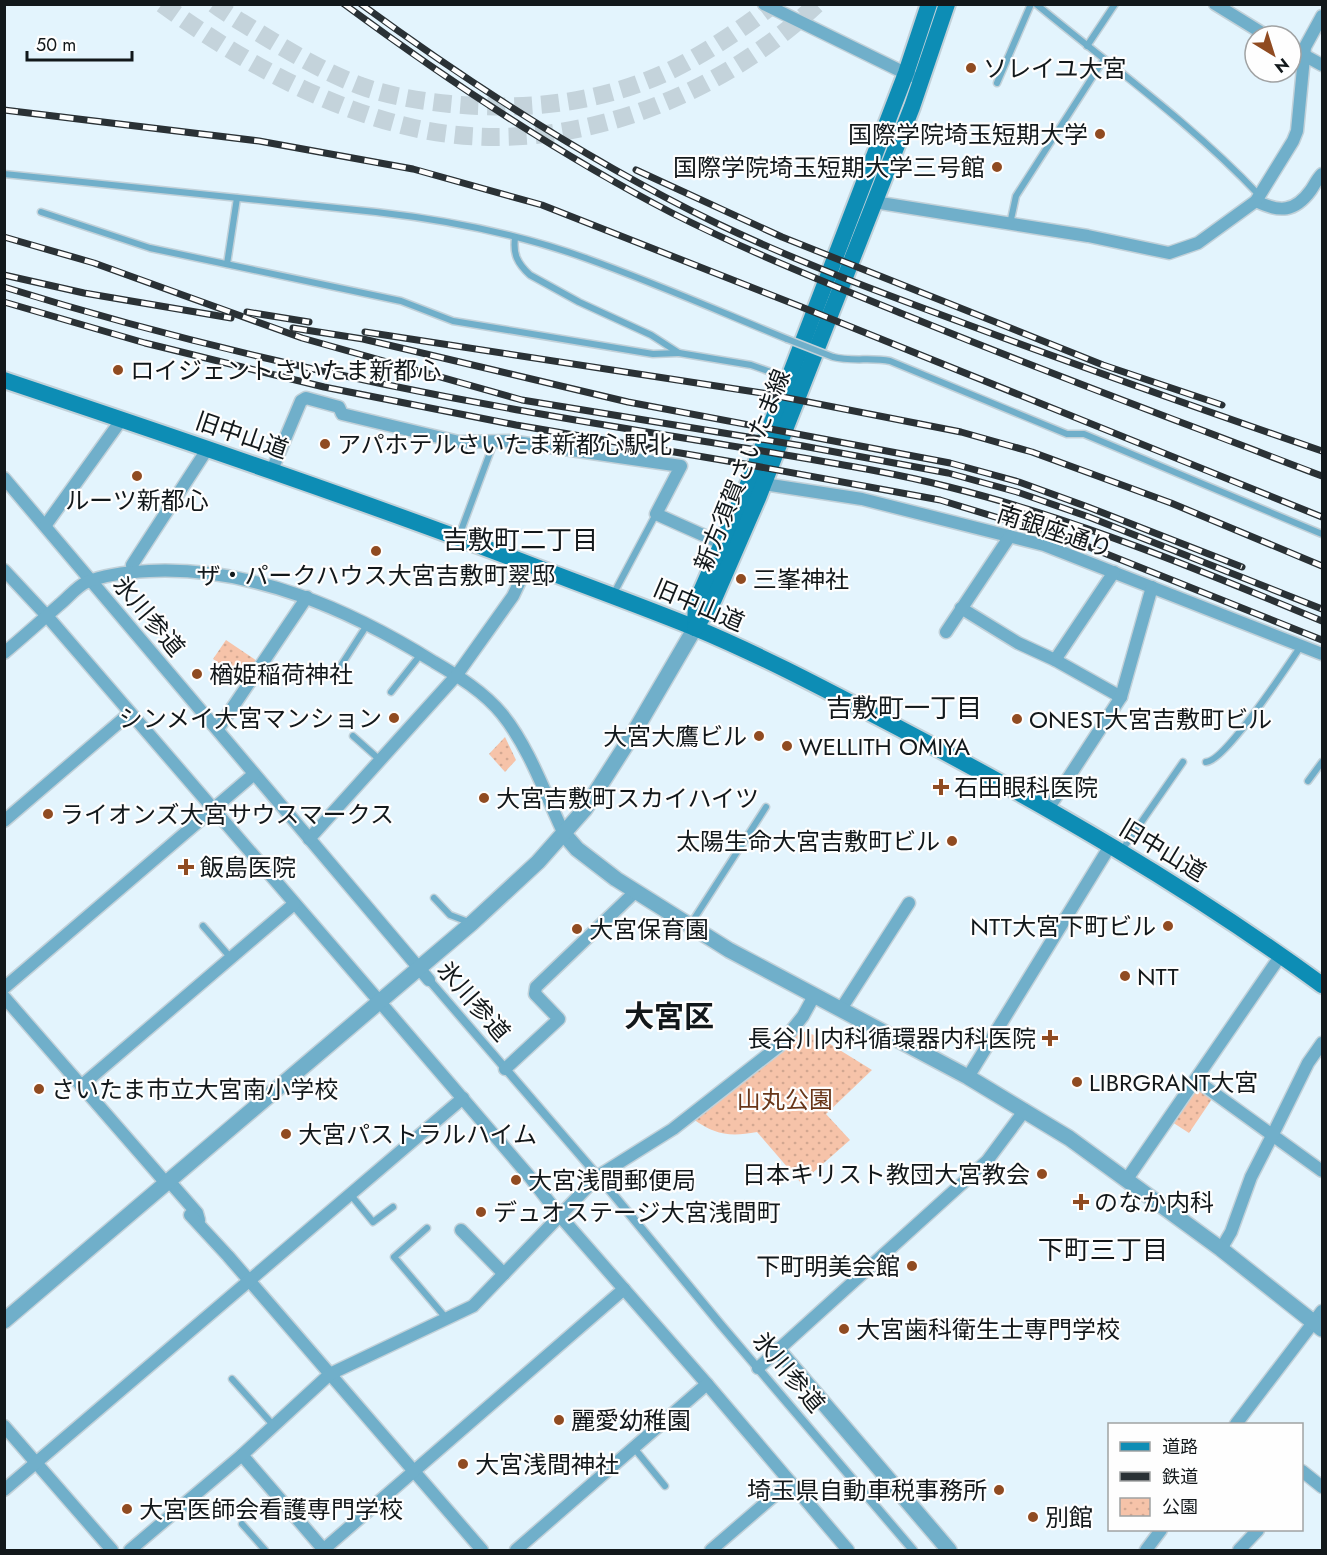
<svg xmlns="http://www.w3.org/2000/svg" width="1327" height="1555" font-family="Jost,'Noto Sans JP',sans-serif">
<defs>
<pattern id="park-dots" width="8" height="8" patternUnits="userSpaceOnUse" patternTransform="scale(1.5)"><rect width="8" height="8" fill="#f6c3a9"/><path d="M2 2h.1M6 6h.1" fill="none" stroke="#d2a791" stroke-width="1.8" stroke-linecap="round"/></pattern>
</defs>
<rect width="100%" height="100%" fill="#e3f4fd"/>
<!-- park -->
<g fill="url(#park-dots)">
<polygon points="226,640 257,661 244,680 213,659"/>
<polygon points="505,737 516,760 505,772 489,754"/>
<path d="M802 1031 817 1036 872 1070 826 1114 850 1140 801 1183 757 1132C730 1137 715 1135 693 1119Z"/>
<polygon points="1195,1088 1212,1099 1189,1133 1172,1122"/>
</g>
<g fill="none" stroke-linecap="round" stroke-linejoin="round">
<!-- motorway-tunnel -->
<g stroke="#c4d3db" stroke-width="18" stroke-dasharray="18 9" stroke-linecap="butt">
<path d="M162 4C238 59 322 107 414 128 558 160 712 103 817 4"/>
<path d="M214 4C230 16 248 26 264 36 295 55 327 73 361 86 389 96 420 101 450 104 524 111 598 104 667 72 705 54 740 30 774 4"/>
</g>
<defs>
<g id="service">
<path d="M1036 4C1111 66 1192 124 1259 195"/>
<polyline points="1087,46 1115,4"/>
<polyline points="997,83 1031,4"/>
<path d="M4 174 376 212C447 220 520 234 588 259 655 283 721 312 787 339"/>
<polyline points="41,212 150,248 401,301 453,321 653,354 679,353"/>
<polyline points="1010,224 1016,196 1104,59"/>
<path d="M515 238C513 254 517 263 530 275L579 302 651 335 679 353 751 365 788 378"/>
<polyline points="227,264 237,198"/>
<path d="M833 357C852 362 871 357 890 361L1067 434H1084L1322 534"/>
<polyline points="459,536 494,442"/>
<polyline points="614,593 656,514"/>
<polyline points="340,667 367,625"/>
<polyline points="391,692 421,654"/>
<polyline points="353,736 380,760"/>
<path d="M1206 762C1226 761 1287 666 1301 646"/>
<polyline points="1308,781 1322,762"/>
<polyline points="1122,850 1183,762"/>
<polyline points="434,898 450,915 471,923"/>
<polyline points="690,925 766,807"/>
<polyline points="203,926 231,958"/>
<polyline points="350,1194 373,1222 393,1207"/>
<polyline points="427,1228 394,1257 446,1318"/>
<polyline points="232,1379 274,1426"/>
<polyline points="634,1448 665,1486"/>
<polyline points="242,1524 265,1550"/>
</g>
<polyline id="pedestrian" points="429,980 598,1176 721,1325 913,1550"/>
<g id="minor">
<polyline points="764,4 911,76"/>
<polyline points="1215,4 1267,36"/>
<polyline points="1291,48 1322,65"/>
<path d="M1256 201C1280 213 1295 212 1311 190 1315 184 1317 179 1322 174"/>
<polyline points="874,202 1088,236 1169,253 1198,243 1256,201 1293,141 1297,131 1305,47 1322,16"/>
<polyline points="272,470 301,401 306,398 339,407 342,414 459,442 509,441 681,466 656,514 723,544"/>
<polyline points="4,478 429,980"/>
<polyline points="764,484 862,499 1044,545 1322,654"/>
<polyline points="45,526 122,419"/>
<polyline points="4,570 47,616 379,1001 529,1176 560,1216 707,1384 848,1550"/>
<polyline points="133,572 132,565 208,448"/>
<polyline points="961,608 1018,643 1055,660 1121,697"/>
<polyline points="946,632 1010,536"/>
<path d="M4 653C23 637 41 621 59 605 68 598 77 586 87 582 106 574 129 572 149 571 251 566 349 609 434 662 458 676 484 692 502 714 529 747 546 796 564 834"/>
<polyline points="1055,660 1114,572"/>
<polyline points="218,729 307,597"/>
<polyline points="1048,809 1121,697 1152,587"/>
<polyline points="4,821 130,713"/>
<polyline points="309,839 456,676 513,596 528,564"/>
<polyline points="4,988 254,774"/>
<polyline points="4,997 166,1183"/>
<polyline points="841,1009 909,903"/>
<polyline points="505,1069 559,1019 535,994 536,987 635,892"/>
<polyline points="968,1077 1110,846"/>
<polyline points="1196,1080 1322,1171"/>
<polyline points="81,1086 294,904"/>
<polyline points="1127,1179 1281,955"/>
<polyline points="169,1181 197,1213 199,1220"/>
<polyline points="190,1215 228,1256 482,1550"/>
<polyline points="461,1230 504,1274"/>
<polyline points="1221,1249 1231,1232 1251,1177 1273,1134 1308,1063 1322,1043"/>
<polyline points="758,1368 987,1161 1025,1110"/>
<polyline points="1236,1424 1322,1311"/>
<polyline points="4,1426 112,1550"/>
<polyline points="242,1455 324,1550"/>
<polyline points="1302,1471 1322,1487"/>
<polyline points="4,1490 463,1098"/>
<polyline points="130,1550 242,1455 330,1374 473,1306 598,1176 673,1129 779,1046 803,1016 814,996"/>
<polyline points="323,1550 624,1289"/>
<polyline points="516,1550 707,1384"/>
<polyline points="711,1550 790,1482"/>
<polyline points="1146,1550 1161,1530"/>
<polyline points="1239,1550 1258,1530"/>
</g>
<g id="tertiary">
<polyline points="564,834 577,849 616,879 729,950 968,1077 1069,1138 1221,1249 1322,1329"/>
<polyline points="4,1321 472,923 538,862 585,809 633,734 695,628"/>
<polyline points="778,1350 949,1550"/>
</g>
<g id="secondary">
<path d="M4 380C183 440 360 500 536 567 589 587 641 606 693 627 763 656 830 692 897 727 1044 804 1188 887 1322 985"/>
<polyline points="695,627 696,603 749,482 906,73 929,4"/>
<polyline points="695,628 714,599 758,498 912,107 947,4"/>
</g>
</defs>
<!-- service casing -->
<use href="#service" stroke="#c2d1d9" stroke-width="9"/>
<!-- pedestrian casing -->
<use href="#pedestrian" stroke="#c2d1d9" stroke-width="11"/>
<!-- minor casing -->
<use href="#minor" stroke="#c2d1d9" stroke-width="15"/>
<!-- tertiary casing -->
<use href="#tertiary" stroke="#c2d1d9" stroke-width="18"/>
<!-- secondary casing -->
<use href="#secondary" stroke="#c2d1d9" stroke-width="20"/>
<!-- service -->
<use href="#service" stroke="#70afca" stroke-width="6"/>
<!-- pedestrian -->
<use href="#pedestrian" stroke="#70afca" stroke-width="8"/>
<!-- minor -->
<use href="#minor" stroke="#70afca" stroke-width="12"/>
<!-- tertiary -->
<use href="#tertiary" stroke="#70afca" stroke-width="15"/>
<!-- secondary -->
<use href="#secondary" stroke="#0d8db5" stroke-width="16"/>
<defs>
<g id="rail">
<path d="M344 4C447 80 558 154 672 213 749 252 829 284 908 316 1045 372 1184 423 1322 476"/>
<path d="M361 4C473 86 591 162 716 223 800 263 887 295 974 327 1090 370 1206 411 1322 451"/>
<polyline points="4,110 259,141 413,169 542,205 799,306 1322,517"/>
<polyline points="636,170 782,237 1103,365 1222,405"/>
<polyline points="4,237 94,263 302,338 522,400 803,446 948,473 1017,492 1089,517 1322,609"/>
<polyline points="4,275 84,293 231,318"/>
<path d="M4 287C174 340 349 380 524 411 607 426 691 439 774 453 832 463 891 472 949 487 1077 519 1200 570 1322 621"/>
<polyline points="4,302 145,343 324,387 516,425 739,463 940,500 1074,541 1322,640"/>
<polyline points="247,312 309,322"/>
<polyline points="293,328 363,339 628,402 950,463 1019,482 1088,507 1242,567"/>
<polyline points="365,332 762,393 961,432 1032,452 1171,503 1322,566"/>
</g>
</defs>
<!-- rail casing -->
<use href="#rail" stroke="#2a3135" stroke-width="7"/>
<!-- rail -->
<use href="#rail" stroke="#fefefe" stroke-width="4.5" stroke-dasharray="14" stroke-linecap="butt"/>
<defs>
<polyline id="service-bridge" points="787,339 833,357"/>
</defs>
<!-- service-bridge casing -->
<use href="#service-bridge" stroke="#c2d1d9" stroke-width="9" stroke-linecap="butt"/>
<!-- service-bridge -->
<use href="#service-bridge" stroke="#70afca" stroke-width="6"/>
</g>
<!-- markers -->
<g fill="#904b21" stroke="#fefefe" stroke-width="2">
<circle cx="971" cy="68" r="6"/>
<circle cx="1100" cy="134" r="6"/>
<circle cx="997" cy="167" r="6"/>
<circle cx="118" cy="370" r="6"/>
<circle cx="325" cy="444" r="6"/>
<circle cx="137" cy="476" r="6"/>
<circle cx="376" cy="551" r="6"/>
<circle cx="741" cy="579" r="6"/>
<circle cx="197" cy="674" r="6"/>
<circle cx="394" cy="718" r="6"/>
<circle cx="1017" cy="719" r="6"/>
<circle cx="759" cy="736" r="6"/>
<circle cx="787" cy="746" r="6"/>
<path d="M938 778h6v6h6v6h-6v6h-6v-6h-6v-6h6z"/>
<circle cx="484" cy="798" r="6"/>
<circle cx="48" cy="814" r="6"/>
<circle cx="952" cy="841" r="6"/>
<path d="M183 858h6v6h6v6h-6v6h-6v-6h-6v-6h6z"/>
<circle cx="1168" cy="926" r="6"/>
<circle cx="577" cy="929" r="6"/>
<circle cx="1125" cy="976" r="6"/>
<path d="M1047 1029h6v6h6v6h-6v6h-6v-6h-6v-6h6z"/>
<circle cx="1077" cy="1082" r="6"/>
<circle cx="39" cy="1089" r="6"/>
<circle cx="286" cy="1134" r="6"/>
<circle cx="1042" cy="1174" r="6"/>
<circle cx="516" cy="1180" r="6"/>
<path d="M1078 1193h6v6h6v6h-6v6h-6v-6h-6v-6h6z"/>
<circle cx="481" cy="1212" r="6"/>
<circle cx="912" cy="1266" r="6"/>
<circle cx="844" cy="1329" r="6"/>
<circle cx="559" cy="1420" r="6"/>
<circle cx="463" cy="1464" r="6"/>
<circle cx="999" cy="1490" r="6"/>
<circle cx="127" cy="1509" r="6"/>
<circle cx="1033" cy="1517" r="6"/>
</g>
<g text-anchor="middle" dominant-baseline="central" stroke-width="4.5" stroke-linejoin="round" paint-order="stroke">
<!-- poi labels -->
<g font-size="24" fill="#12181b" stroke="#fefefe" text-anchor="start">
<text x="983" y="68">ソレイユ大宮</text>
<text x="1088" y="134" text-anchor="end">国際学院埼玉短期大学</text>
<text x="985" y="167" text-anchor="end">国際学院埼玉短期大学三号館</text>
<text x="130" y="370">ロイジェントさいたま新都心</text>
<text x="337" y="444">アパホテルさいたま新都心駅北</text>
<text x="137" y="500" text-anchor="middle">ルーツ新都心</text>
<text x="376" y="575" text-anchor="middle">ザ・パークハウス大宮吉敷町翠邸</text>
<text x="753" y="579">三峯神社</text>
<text x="209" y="674">楢姫稲荷神社</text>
<text x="382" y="718" text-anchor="end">シンメイ大宮マンション</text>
<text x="1029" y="719">ONEST大宮吉敷町ビル</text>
<text x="747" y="736" text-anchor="end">大宮大鷹ビル</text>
<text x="799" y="746">WELLITH OMIYA</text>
<text x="954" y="787">石田眼科医院</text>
<text x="496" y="798">大宮吉敷町スカイハイツ</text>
<text x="60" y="814">ライオンズ大宮サウスマークス</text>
<text x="940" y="841" text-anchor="end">太陽生命大宮吉敷町ビル</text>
<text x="200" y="867">飯島医院</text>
<text x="1156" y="926" text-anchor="end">NTT大宮下町ビル</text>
<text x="589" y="929">大宮保育園</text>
<text x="1137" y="976">NTT</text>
<text x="1036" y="1038" text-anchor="end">長谷川内科循環器内科医院</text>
<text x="1089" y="1082">LIBRGRANT大宮</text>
<text x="51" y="1089">さいたま市立大宮南小学校</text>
<text x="298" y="1134">大宮パストラルハイム</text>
<text x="1030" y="1174" text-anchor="end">日本キリスト教団大宮教会</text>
<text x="528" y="1180">大宮浅間郵便局</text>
<text x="1094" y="1202">のなか内科</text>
<text x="493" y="1212">デュオステージ大宮浅間町</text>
<text x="900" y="1266" text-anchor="end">下町明美会館</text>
<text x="856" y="1329">大宮歯科衛生士専門学校</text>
<text x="571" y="1420">麗愛幼稚園</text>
<text x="475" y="1464">大宮浅間神社</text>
<text x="987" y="1490" text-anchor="end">埼玉県自動車税事務所</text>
<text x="139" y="1509">大宮医師会看護専門学校</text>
<text x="1045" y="1517">別館</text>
</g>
<!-- street labels -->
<g font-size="24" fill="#12181b" stroke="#fefefe">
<text transform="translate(242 435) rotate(19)">旧中山道</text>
<text transform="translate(742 470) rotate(-68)">新方須賀さいたま線</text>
<text transform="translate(1055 531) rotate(18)">南銀座通り</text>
<text transform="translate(699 605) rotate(23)">旧中山道</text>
<text transform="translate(149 616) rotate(50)">氷川参道</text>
<text transform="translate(1163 850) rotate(31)">旧中山道</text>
<text transform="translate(474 1001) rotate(49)">氷川参道</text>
<text transform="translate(789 1372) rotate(50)">氷川参道</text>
</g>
<!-- park labels -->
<g font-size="24" fill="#683619" stroke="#fefefe">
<text x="785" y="1099">山丸公園</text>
</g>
<!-- neighbourhood labels -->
<g font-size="26" fill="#12181b" stroke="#fefefe">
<text x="520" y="540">吉敷町二丁目</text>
<text x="904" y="708">吉敷町一丁目</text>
<text x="1103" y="1250">下町三丁目</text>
</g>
<!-- district labels -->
<g font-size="30" font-weight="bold" fill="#12181b" stroke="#fefefe">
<text x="669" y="1016">大宮区</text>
</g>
</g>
<!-- border -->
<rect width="1327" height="1555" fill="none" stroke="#12181b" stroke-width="12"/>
<!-- legend -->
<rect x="1108" y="1423" width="195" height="108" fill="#fefefe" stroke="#a0a2a3" stroke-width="1.5"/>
<rect x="1120" y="1442" width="30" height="9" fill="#0d8db5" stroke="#a0a2a3" stroke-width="1.5"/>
<text x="1162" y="1453" font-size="18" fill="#12181b">道路</text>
<rect x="1120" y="1472" width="30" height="9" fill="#2a3135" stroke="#a0a2a3" stroke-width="1.5"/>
<text x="1162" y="1483" font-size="18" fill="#12181b">鉄道</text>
<rect x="1120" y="1498" width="30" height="18" fill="url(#park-dots)" stroke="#a0a2a3" stroke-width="1.5"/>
<text x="1162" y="1513" font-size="18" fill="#12181b">公園</text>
<!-- north arrow -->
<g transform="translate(1273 54) rotate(142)"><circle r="28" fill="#fefefe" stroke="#a0a2a3" stroke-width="1.5"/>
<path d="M0-4.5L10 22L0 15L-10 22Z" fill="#904b21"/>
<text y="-9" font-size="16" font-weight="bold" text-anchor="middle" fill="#12181b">N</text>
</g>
<!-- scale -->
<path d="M27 51v9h105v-9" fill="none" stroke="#12181b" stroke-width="3"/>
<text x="36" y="51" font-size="18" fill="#12181b" stroke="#fefefe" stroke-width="4.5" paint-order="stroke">50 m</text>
</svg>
